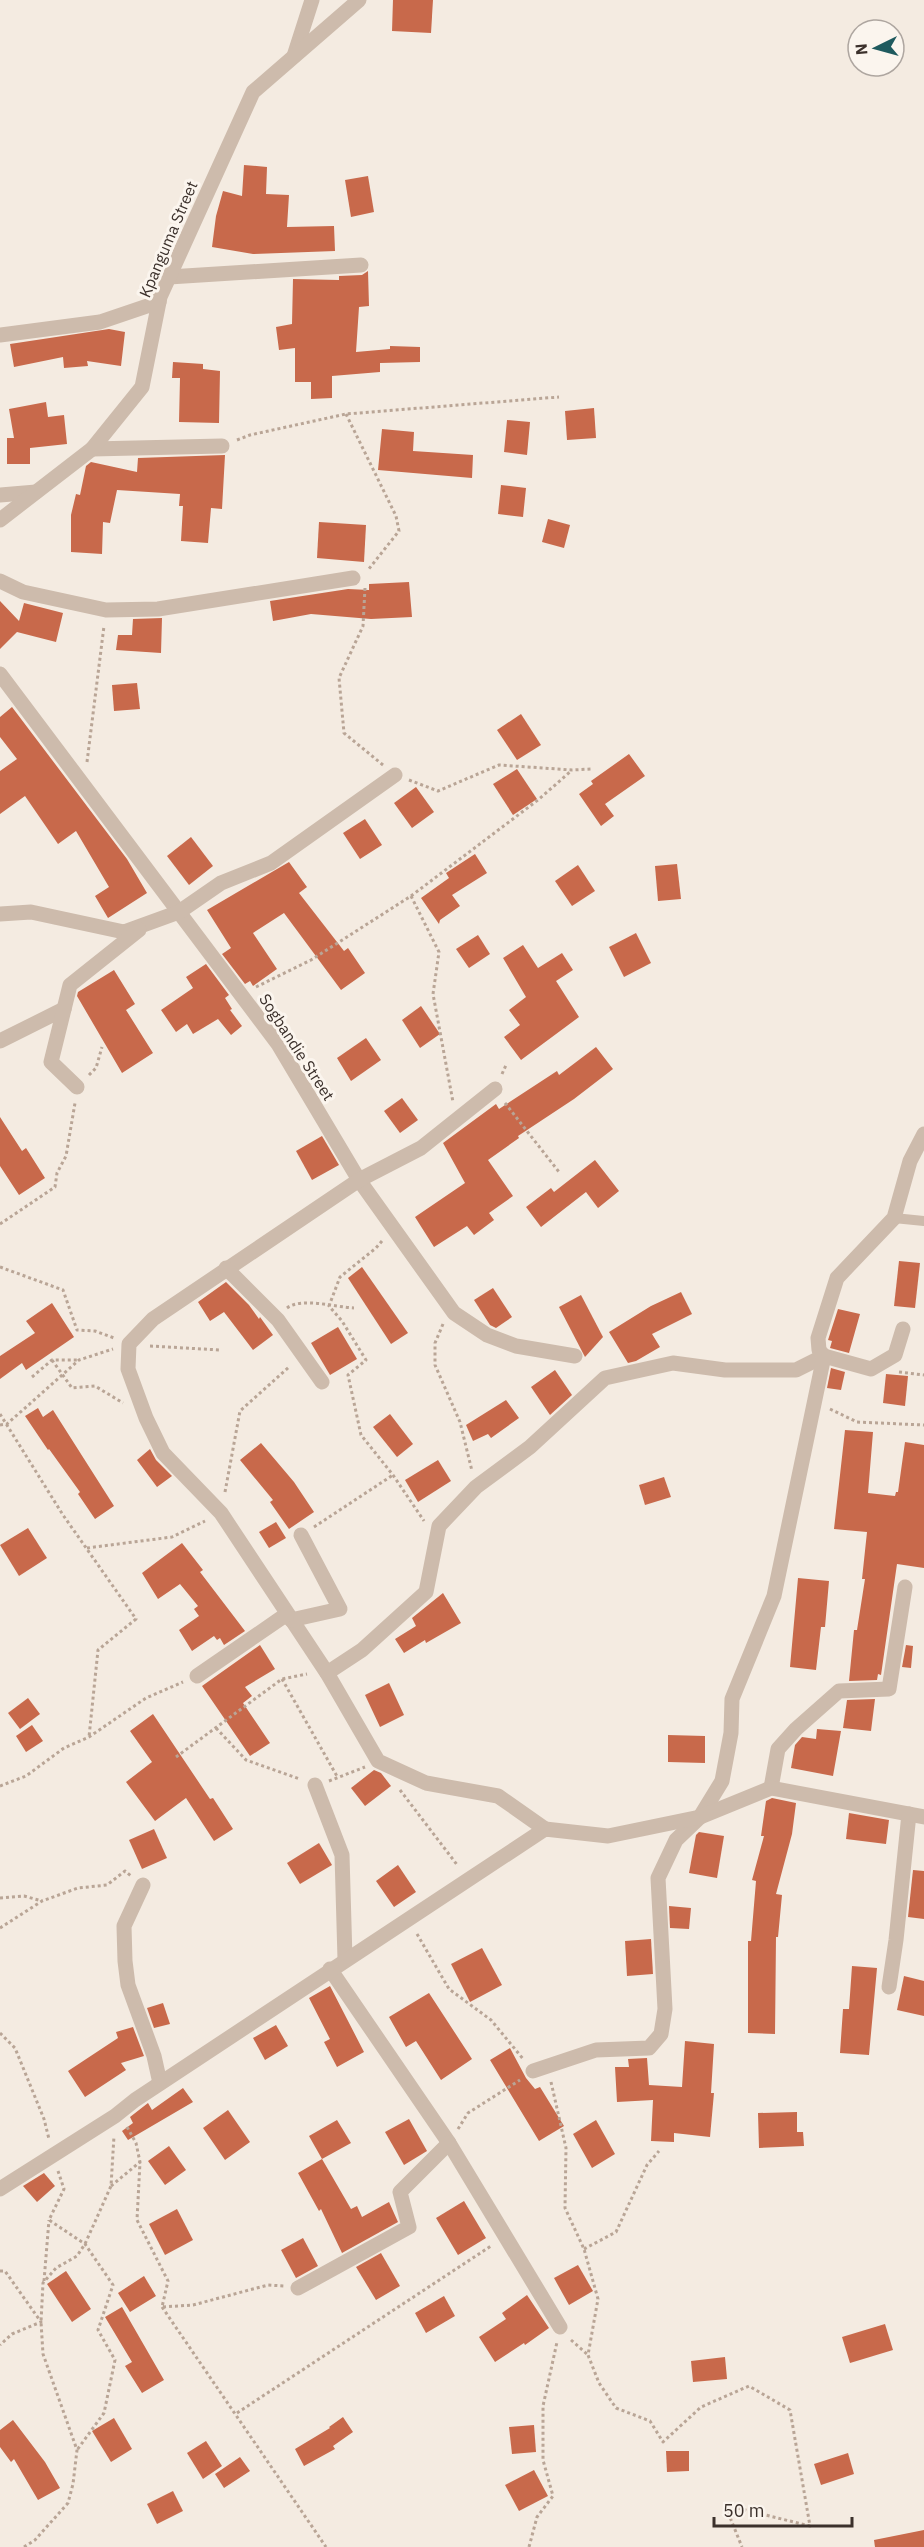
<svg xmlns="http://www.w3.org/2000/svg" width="924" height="2547" font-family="'IBM Plex Sans',sans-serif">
<rect width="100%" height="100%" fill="#f4ebe1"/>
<!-- building -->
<g fill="#c8694b">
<polygon points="393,0 433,0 431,33 392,31"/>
<polygon points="244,165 267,167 266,194 289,195 287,227 334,226 335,251 253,254 212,247 216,216 223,191 242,196"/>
<polygon points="368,176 374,212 351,217 345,180"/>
<polygon points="368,271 369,306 359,307 356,352 390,349 390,346 420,347 420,362 380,363 380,372 332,376 332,398 311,399 311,382 295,382 295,348 279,350 276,327 292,324 293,279 339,280 339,276 362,275"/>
<polygon points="109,329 125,332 121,366 87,361 88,366 64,368 63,357 14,367 10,344"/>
<polygon points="173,362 203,364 203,369 220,371 219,423 179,422 180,378 172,378"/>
<polygon points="46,402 48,417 64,415 67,444 30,448 30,464 7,464 7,438 14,438 9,409"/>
<polygon points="594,408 596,438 567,440 565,411"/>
<polygon points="507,420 530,422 527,455 504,452"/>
<polygon points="382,429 414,432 413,451 473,455 472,478 378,470"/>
<polygon points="225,455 222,509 211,508 208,543 181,541 183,506 179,506 180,494 117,490 110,523 103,522 102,554 71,552 71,515 76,494 80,495 86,466 91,462 137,472 138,458"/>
<polygon points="501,485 526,488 523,517 498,514"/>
<polygon points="548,519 570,525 564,548 542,542"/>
<polygon points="319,522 366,525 364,562 317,558"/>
<polygon points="409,582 412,617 371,619 311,614 273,621 270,601 348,589 369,590 369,584"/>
<polygon points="0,601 19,621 24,603 63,613 56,642 17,632 0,649"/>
<polygon points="162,618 161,653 116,650 118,635 132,635 133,619"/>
<polygon points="137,683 140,709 114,711 112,685"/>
<polygon points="12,707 127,859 147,893 108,918 95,896 109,887 76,831 58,844 25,796 0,814 0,771 17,759 0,737 0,717"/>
<polygon points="521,714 541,745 517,760 497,730"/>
<polygon points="629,754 645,776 605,804 614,816 601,826 579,794 593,784 591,781"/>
<polygon points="517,769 537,799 513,815 493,784"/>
<polygon points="416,787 434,812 412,828 394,803"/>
<polygon points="365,819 382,845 360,859 343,833"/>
<polygon points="191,837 213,866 189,885 167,856"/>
<polygon points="475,854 487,873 452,895 460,906 440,920 439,924 421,898 449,878 446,873"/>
<polygon points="289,862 307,887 299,893 344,951 348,948 365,973 341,990 284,913 253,933 277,969 253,986 250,981 245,984 222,954 231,948 207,910"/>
<polygon points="677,864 681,899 658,901 655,866"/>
<polygon points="578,865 595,891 572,906 555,881"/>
<polygon points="636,933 651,963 624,977 609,947"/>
<polygon points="478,935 490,954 469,968 456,949"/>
<polygon points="523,945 538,968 562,953 573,970 556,981 579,1017 521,1060 504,1037 520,1025 509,1010 526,997 503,958"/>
<polygon points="206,964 229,995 225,998 232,1009 230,1010 242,1026 231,1035 218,1019 193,1034 187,1024 176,1032 161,1010 193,988 186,977"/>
<polygon points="114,970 135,1004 126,1010 153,1053 122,1073 77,996 78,992"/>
<polygon points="421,1006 440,1034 420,1048 402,1020"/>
<polygon points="366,1038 381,1060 351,1081 337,1058"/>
<polygon points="596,1047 613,1069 574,1099 518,1136 519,1138 488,1160 513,1196 489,1213 494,1220 474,1235 467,1226 434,1247 415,1217 465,1183 443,1143 496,1104 499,1109 557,1071 559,1075"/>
<polygon points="402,1098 418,1120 400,1133 384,1111"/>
<polygon points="0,1117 22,1151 26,1148 45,1178 19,1195 0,1166"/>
<polygon points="322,1136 339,1165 312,1180 296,1151"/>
<polygon points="595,1160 619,1191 598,1208 586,1192 541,1227 526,1207 551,1188 554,1192"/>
<polygon points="899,1261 920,1263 915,1308 894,1306"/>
<polygon points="362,1267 408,1333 391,1344 348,1278"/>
<polygon points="226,1282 249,1305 259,1319 260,1317 273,1335 253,1350 224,1312 210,1321 198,1302"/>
<polygon points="493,1288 512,1317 496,1328 490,1325 474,1300"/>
<polygon points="681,1292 692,1314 652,1334 660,1347 636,1361 628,1363 609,1332 651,1306"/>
<polygon points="581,1295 603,1337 585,1357 559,1307"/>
<polygon points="52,1303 74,1337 26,1370 22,1363 0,1379 0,1356 35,1333 26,1321"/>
<polygon points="838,1309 860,1314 849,1353 830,1348 832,1341 828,1340"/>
<polygon points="338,1327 357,1359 330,1375 311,1343"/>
<polygon points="831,1368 845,1372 841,1390 827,1388"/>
<polygon points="555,1370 572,1395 550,1415 531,1387"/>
<polygon points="886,1374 908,1376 905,1406 883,1403"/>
<polygon points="506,1400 519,1418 491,1438 488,1434 473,1441 466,1425"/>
<polygon points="38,1408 43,1417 53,1410 114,1506 95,1519 78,1494 80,1492 49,1449 48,1450 25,1416"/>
<polygon points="390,1414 413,1444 397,1457 373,1427"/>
<polygon points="845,1430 873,1432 868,1493 895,1496 896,1492 898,1492 905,1442 924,1445 924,1568 897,1564 881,1675 878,1674 877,1680 849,1681 854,1630 857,1630 865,1579 862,1579 867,1532 834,1529"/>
<polygon points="261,1443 294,1482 314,1512 289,1529 270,1502 273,1500 240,1460"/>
<polygon points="150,1449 156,1460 172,1476 157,1487 137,1460"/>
<polygon points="438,1460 451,1481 418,1502 405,1480"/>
<polygon points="664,1477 671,1497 645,1505 639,1485"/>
<polygon points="276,1522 286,1538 269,1548 259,1532"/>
<polygon points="28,1528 47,1558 19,1576 0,1545"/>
<polygon points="182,1543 203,1570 200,1572 245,1631 224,1645 220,1638 217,1640 214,1636 192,1651 179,1630 199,1616 194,1609 198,1606 180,1584 158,1599 142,1573"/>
<polygon points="798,1578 829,1581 825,1627 821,1627 816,1670 790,1667"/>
<polygon points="443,1593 461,1623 426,1643 425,1640 404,1653 395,1639 416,1626 412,1618"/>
<polygon points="260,1645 275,1669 245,1687 252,1696 243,1703 270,1743 250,1756 202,1686"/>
<polygon points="906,1645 913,1646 911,1668 902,1667"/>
<polygon points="389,1683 404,1715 380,1727 365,1695"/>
<polygon points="28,1698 40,1714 20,1729 8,1713"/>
<polygon points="875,1699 871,1731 843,1728 847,1700"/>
<polygon points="153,1714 210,1799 213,1798 233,1829 214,1841 186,1798 155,1821 126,1782 152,1762 130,1731"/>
<polygon points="32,1725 43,1741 26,1752 16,1736"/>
<polygon points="817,1729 841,1731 833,1776 791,1768 795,1745 802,1737 816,1739"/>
<polygon points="668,1735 705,1736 705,1763 668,1762"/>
<polygon points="374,1770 381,1773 391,1786 365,1806 351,1788"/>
<polygon points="772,1798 796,1803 792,1834 776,1894 782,1895 778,1937 776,1937 775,2034 748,2033 748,1941 751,1941 756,1881 752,1880 764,1836 761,1836 766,1801"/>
<polygon points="849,1813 889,1820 886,1844 846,1839"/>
<polygon points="154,1829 167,1858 142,1869 129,1840"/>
<polygon points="699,1832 724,1836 717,1878 689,1873 696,1835"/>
<polygon points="319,1843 332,1865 300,1884 287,1863"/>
<polygon points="398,1865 416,1892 394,1907 376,1881"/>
<polygon points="913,1870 924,1871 924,1919 908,1917"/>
<polygon points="669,1906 691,1908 689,1929 670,1928"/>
<polygon points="651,1939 653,1974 627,1976 625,1941"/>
<polygon points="482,1948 502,1985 470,2002 451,1964"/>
<polygon points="852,1966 877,1968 869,2055 840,2053 843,2009 849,2009"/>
<polygon points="904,1976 924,1981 924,2016 897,2010"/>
<polygon points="330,1986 364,2052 337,2067 324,2042 330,2039 309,1998"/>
<polygon points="429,1993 472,2059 441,2080 416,2041 406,2047 389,2017"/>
<polygon points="163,2003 170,2024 154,2028 147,2008"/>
<polygon points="276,2025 288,2046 265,2060 253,2038"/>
<polygon points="133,2027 144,2056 121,2063 126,2070 85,2097 68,2071 118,2038 116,2032"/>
<polygon points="685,2041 714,2044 711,2093 714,2093 710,2137 674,2133 674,2142 651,2141 653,2100 617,2102 615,2067 629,2067 628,2059 647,2058 649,2085 682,2087"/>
<polygon points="510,2048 526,2078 535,2089 540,2087 564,2126 539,2141 490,2060"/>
<polygon points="183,2088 193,2102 128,2140 122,2131 133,2123 130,2117 148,2103 152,2110"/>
<polygon points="228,2110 250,2142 225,2160 203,2128"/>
<polygon points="797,2112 797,2132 803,2132 804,2146 759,2148 758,2113"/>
<polygon points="409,2119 427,2151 404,2165 385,2132"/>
<polygon points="337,2120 351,2143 322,2159 309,2136"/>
<polygon points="596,2120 615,2154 592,2168 573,2134"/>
<polygon points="169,2146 186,2170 165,2185 148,2161"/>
<polygon points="322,2159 351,2209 357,2206 362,2217 389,2202 398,2222 342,2253 321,2209 319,2211 298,2173"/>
<polygon points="44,2173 55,2186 37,2202 23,2186"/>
<polygon points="464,2201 486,2238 458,2255 436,2218"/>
<polygon points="177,2209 193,2240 165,2255 149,2224"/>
<polygon points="303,2238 318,2266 296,2278 281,2250"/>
<polygon points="381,2253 400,2286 376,2300 356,2267"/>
<polygon points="578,2265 593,2291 569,2305 554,2278"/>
<polygon points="66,2271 91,2309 72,2322 47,2284"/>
<polygon points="144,2276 156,2296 130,2312 118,2293"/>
<polygon points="527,2295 549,2328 525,2345 524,2343 495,2362 479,2337 506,2319 502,2313"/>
<polygon points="444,2296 455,2316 426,2333 415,2313"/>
<polygon points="122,2307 164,2380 142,2393 125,2366 132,2362 105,2317"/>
<polygon points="885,2324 893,2350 850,2363 842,2337"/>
<polygon points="725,2357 727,2379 693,2382 691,2361"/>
<polygon points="343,2417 353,2432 333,2446 335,2449 304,2466 295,2449 330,2428 329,2427"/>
<polygon points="114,2418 132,2449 111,2462 92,2431"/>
<polygon points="13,2420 45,2462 60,2488 38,2500 14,2459 11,2462 0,2447 0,2430"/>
<polygon points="534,2425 536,2452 512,2454 509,2427"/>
<polygon points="206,2441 222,2466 203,2479 187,2453"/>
<polygon points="666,2451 689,2451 689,2471 667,2472"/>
<polygon points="848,2453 854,2474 821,2485 814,2464"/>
<polygon points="240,2457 250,2471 224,2488 215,2474"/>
<polygon points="534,2470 548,2496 519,2511 505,2485"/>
<polygon points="173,2491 183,2511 157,2524 147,2504"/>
<polygon points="924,2530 924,2547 875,2547 874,2540"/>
</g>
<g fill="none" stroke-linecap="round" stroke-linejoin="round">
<!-- path -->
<g stroke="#b9a596" stroke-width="3" stroke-dasharray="3 3" stroke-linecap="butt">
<polyline points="346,414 396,516 399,531 368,570"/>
<polyline points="237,440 250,435 346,414 559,397"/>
<polyline points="365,588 363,626 339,678 344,733 383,765"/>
<polyline points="87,762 104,626"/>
<polyline points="409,780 438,791 499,765 572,770 591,769"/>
<polyline points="411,896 439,952 433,994 453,1102"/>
<polyline points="256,987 311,960 411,896 538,800 571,771"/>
<polyline points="502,1074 506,1065"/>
<polyline points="89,1075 96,1068 102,1047"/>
<polyline points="505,1103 559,1172"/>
<polyline points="0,1224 55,1187 57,1173 66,1156 75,1103"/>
<polyline points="382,1241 376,1248 340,1277 329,1306 342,1321 366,1360 348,1375 361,1435 393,1475 424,1521"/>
<polyline points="0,1267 63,1290 77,1330 95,1331 114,1338"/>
<path d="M287 1308C302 1297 334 1307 354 1308"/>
<polyline points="443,1324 435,1343 435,1365 460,1422 472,1471"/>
<polyline points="150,1346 220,1350"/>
<polyline points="52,1360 72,1388 95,1386 123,1403"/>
<polyline points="899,1372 924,1375"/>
<polyline points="32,1377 52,1360 77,1360"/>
<polyline points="830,1409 857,1422 924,1425"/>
<polyline points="0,1414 63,1515 136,1619 98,1650 89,1737"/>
<polyline points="0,1425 7,1424 79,1360 113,1349"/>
<polyline points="225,1492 240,1411 290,1366"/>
<polyline points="314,1527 393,1475"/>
<polyline points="87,1548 172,1537 205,1521"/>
<polyline points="282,1679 338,1778"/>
<polyline points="216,1728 246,1760 300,1779"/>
<polyline points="176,1757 282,1679 307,1674"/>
<polyline points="329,1781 365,1767"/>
<polyline points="0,1786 26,1776 64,1748 89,1737 146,1698 183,1682"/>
<polyline points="400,1790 458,1866"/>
<polyline points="0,1898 24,1896 42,1901"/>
<polyline points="0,1928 42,1901 78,1888 107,1885 125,1871 131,1876"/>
<polyline points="417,1934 449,1989 491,2020 524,2060"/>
<polyline points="0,2033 15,2048 44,2119 49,2139"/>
<polyline points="551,2082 566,2148 565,2208 584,2249 598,2299 588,2355 599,2383 616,2408 650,2421 663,2442 701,2407 749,2386 790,2410 810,2526 725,2505 742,2547"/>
<polyline points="127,2127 136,2143 140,2162 137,2220 168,2281 162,2307 193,2305 268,2285 284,2286"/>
<polyline points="458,2129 468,2113 520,2080"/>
<polyline points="58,2171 64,2189 49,2220 85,2244 113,2285 98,2330 115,2360 104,2413 77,2450"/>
<polyline points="111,2186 140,2162"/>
<polyline points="584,2249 616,2232 647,2165 659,2151"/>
<polyline points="0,2271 5,2271 41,2322 12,2334 0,2345"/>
<polyline points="44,2281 49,2220"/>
<polyline points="162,2307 326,2547"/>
<polyline points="571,2340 588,2355"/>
<polyline points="237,2413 491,2246"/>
<polyline points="24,2547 35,2540 68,2503 73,2484 77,2450 43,2354 41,2322 43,2283 56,2268 77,2256 85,2244 111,2186 114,2136"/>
<polyline points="529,2547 537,2517 553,2496 543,2460 543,2406 557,2342"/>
</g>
<!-- lane -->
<polyline stroke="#cdbbac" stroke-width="10" points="894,1218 924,1221"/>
<!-- street -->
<g stroke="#cdbbac" stroke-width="15">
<polyline points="294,56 312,0"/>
<polyline points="169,277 361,265"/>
<polyline points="0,335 100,322 159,302"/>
<polyline points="92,449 222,446"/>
<polyline points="0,495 36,492"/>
<polyline points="0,520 92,449 142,387 160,297 253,92 359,0"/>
<polyline points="0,581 23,592 106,610 158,609 353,578"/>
<polyline points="0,674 278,1044 359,1180 454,1313 487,1335 516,1346 575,1356"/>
<polyline points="0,914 31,912 124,932 179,912 221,883 271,863 395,775"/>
<polyline points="0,1041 64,1009"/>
<polyline points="77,1087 51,1062 70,985 139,930"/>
<polyline points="495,1089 421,1148 359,1180 153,1319 129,1344 128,1369 146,1418 163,1453 221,1513 327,1673 378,1761 426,1783 498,1796 545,1829"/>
<polyline points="226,1268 278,1320 322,1382"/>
<polyline points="291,1620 340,1609 301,1535"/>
<polyline points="327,1673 362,1650 426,1592 439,1526 476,1487 530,1447 605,1378 673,1363 725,1370 796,1370 824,1356 871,1369 895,1355 903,1329"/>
<polyline points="197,1676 287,1614"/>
<polyline points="315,1785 342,1855 345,1959"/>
<polyline points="771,1788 778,1749 796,1729 839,1691 889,1689 905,1587"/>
<polyline points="143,1885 124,1926 125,1961 128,1985 154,2056 160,2083"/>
<polyline points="330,1969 449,2143 560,2327"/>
<polyline points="889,1987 896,1940 909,1814"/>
<polyline points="533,2071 596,2050 649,2048 661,2034 665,2009 658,1878 676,1840 700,1817 722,1781 731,1733 732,1699 774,1596 824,1356 819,1350 818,1338 837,1278 894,1218 910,1161 924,1134"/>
<polyline points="0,2189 115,2116 135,2100 545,1829 608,1836 700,1817 771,1788 924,1817"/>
<polyline points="298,2288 409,2227 400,2192 449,2143"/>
</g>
</g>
<g text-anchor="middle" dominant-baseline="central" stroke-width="6" stroke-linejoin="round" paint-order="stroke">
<!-- street labels -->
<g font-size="16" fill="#3b302b" stroke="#fbf5ee">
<text transform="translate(168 239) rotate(-67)">Kpanguma Street</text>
<text transform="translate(297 1047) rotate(57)">Sogbandie Street</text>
</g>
</g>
<!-- north arrow -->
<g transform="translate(876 48) rotate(265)"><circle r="28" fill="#fbf5ee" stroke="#aea6a0" stroke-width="1.5"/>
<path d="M0-4.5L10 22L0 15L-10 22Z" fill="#1f5a5e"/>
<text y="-9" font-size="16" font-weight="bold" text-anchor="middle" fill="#3b302b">N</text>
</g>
<!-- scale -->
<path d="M714 2517v9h138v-9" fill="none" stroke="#3b302b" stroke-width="3"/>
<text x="723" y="2517" font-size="18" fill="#3b302b" stroke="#fbf5ee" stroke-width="4.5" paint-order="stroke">50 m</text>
</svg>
